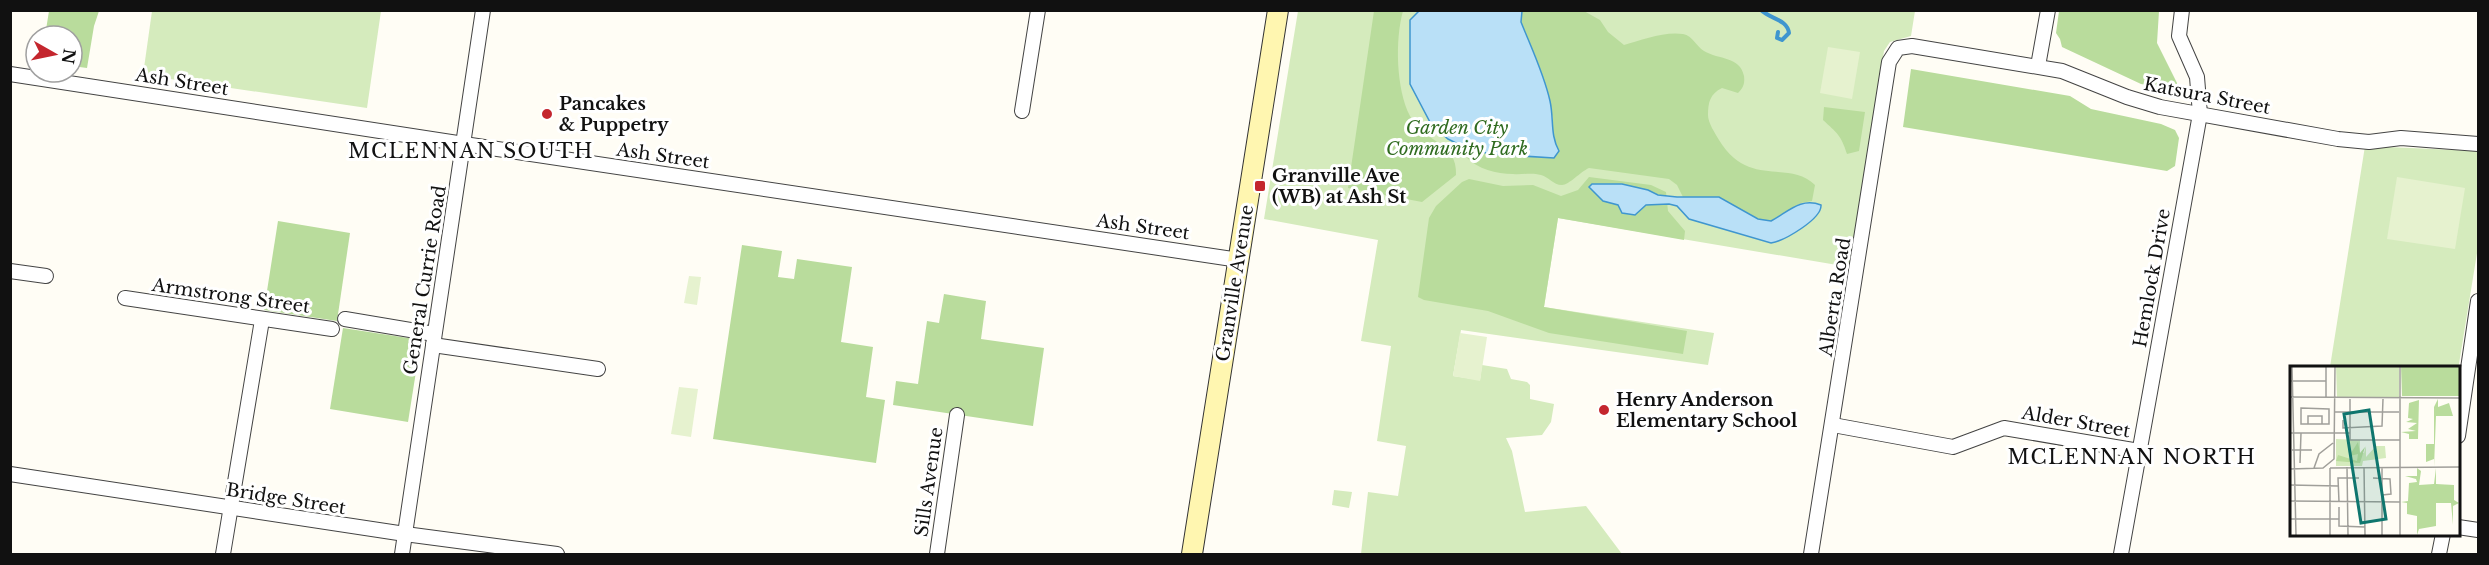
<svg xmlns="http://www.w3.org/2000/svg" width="2489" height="565" font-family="'Libre Baskerville',serif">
<rect width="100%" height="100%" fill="#fffdf5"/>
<!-- green -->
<g fill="#d5ebbd">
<polygon points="152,11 381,11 367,108 143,75"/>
<polygon points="1298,11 1915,11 1911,36 1890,42 1884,51 1849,267 1558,218 1544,307 1714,333 1708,365 1461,330 1453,376 1480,380 1482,365 1507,369 1511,379 1527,382 1530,385 1530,399 1554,404 1551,422 1542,435 1506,438 1512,451 1525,512 1586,506 1622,554 1361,554 1368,492 1398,496 1406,446 1377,441 1391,346 1361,341 1378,240 1264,219"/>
<polygon points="2365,146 2478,151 2478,247 2458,370 2458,367 2330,367"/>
<polygon points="1334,490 1352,492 1349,508 1332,505"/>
</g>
<!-- forest -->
<g fill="#b9dc9c">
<polygon points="49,11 99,11 94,26 87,68 72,66 72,36 45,36"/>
<path d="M1374 11H1403C1395 39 1396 89 1410 116 1423 142 1458 142 1456 175L1422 202 1348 188Z"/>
<path d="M1522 11H1584L1600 20 1608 32 1624 45C1641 40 1665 31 1683 34 1693 36 1696 46 1704 51 1719 60 1740 56 1744 76 1745 84 1743 88 1738 93L1722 88C1710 94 1708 102 1708 115 1708 123 1715 133 1719 140 1749 189 1789 159 1815 185L1812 201 1801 203 1771 221 1758 219 1719 197H1683L1677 185 1669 179 1589 168C1580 172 1569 185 1562 185 1553 185 1549 177 1541 175 1531 172 1523 175 1513 174 1496 174 1478 169 1466 157V148C1495 155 1524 157 1554 157L1559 151 1552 140 1553 118 1521 22Z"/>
<polygon points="2059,11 2159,11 2157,43 2177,83 2176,90 2141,84 2062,47 2060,39 2056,33"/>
<polygon points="1911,69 2070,96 2091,109 2161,124 2175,130 2179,138 2175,166 2167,171 1903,127"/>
<path d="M1824 107 1865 112 1859 151 1847 154C1841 135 1837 133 1823 120Z"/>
<polygon points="1589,177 1651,185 1666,192 1668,211 1685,231 1684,240 1558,218 1544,307 1687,331 1683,354 1549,333 1488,311 1424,300 1418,297 1429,218 1436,206 1462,182 1469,179 1503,186 1533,185 1561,196 1578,190"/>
<polygon points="278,221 350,233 337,321 264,310"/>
<polygon points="742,245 782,251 778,277 794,279 797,259 852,267 841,342 873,347 866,397 885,400 876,463 713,439"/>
<polygon points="944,294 986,301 981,339 1044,348 1033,426 893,405 896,381 918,384 927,321 939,323"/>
<polygon points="343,328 421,340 408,422 330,409"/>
</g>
<!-- pitch -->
<g fill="#e6f2cf">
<polygon points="1828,47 1860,52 1852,99 1820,93"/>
<polygon points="2397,177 2465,188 2455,249 2387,239"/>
<polygon points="689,276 701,277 697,305 684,303"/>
<polygon points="1460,333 1487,337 1480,381 1453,376"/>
<polygon points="679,387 698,389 691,437 671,434"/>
</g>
<!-- water -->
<g fill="#b9e0f7" stroke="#3f96cf" stroke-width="1.5">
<path d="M1419 11H1522L1521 22C1531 47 1544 74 1550 101 1554 119 1550 135 1559 151L1554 158 1490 154 1466 148 1448 139 1431 124 1410 84V20Z"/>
<path d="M1592 184H1622L1648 190 1658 195 1677 197H1719L1758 219 1771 221C1788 212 1801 197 1821 205 1822 219 1784 241 1771 243L1689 219 1677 206 1669 204 1646 205 1635 215 1622 213 1618 205 1603 201 1589 187Z"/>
</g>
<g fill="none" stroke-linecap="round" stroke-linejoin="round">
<!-- stream -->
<path stroke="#3f96cf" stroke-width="4" d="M1761 10C1770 19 1787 19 1789 33L1782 40 1777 38 1778 32"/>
<defs>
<g id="street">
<polyline points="2038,66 2048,10"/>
<polyline points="10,74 464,144 1239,260"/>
<polyline points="1022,111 1038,10"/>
<polyline points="10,271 46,276"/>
<polyline points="125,298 332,329"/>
<polyline points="345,319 434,334"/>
<polyline points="433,345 598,369"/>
<polyline points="1833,425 1953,447 2004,428 2139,451"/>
<polyline points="2458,436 2478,301"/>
<polyline points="10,474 405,534 557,554"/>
<polyline points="2458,527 2478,530"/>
<polyline points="223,554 262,320"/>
<polyline points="402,554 483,10"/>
<polyline points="937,554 957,415"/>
<polyline points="1811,554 1889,62 1898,48 1912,46 2062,71 2127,97 2160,107 2338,139 2369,142 2401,138 2478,144"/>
<polyline points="2121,554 2200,114 2197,77 2179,36 2182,10"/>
<polyline points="2439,554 2443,534"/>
</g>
<polyline id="secondary" points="1192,554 1278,10"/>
</defs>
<!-- street casing -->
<use href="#street" stroke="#444" stroke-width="16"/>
<!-- secondary casing -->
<use href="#secondary" stroke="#333" stroke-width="22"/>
<!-- street -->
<use href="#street" stroke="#fff" stroke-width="14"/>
<!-- secondary -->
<use href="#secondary" stroke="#fff6b0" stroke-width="20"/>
</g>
<!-- markers -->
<g fill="#c4262e" stroke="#fff" stroke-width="2">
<circle cx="547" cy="114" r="6"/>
<rect x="1254" y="180" width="12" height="12" rx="3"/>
<circle cx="1604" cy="410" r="6"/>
</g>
<g text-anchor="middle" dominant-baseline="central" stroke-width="6" stroke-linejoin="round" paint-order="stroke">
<!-- street labels -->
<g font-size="18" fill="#111" stroke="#fff">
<text transform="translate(182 82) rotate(9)">Ash Street</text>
<text transform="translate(2207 96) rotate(11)">Katsura Street</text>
<text transform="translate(663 156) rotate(8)">Ash Street</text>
<text transform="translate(1143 227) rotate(8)">Ash Street</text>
<text transform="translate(2152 278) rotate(-80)">Hemlock Drive</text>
<text transform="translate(425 280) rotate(-81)">General Currie Road</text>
<text transform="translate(1235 283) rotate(-81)">Granville Avenue</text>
<text transform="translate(231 296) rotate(8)">Armstrong Street</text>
<text transform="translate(1835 297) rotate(-81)">Alberta Road</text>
<text transform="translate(2076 422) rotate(10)">Alder Street</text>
<text transform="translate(929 482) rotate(-82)">Sills Avenue</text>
<text transform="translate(286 499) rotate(9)">Bridge Street</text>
</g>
<!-- poi labels -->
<g font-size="18" font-weight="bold" fill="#111" stroke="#fff" text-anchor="start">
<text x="559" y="104">Pancakes<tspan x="559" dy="21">&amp; Puppetry</tspan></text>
<text x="1272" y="176">Granville Ave<tspan x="1272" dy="21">(WB) at Ash St</tspan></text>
<text x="1616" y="400">Henry Anderson<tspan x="1616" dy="21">Elementary School</tspan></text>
</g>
<!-- park labels -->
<g font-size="18" font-style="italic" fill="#2f6b1f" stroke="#fff">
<text x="1457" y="128">Garden City<tspan x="1457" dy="21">Community Park</tspan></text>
</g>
<!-- neighbourhood labels -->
<g font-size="20" letter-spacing="1.5" fill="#111" stroke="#fff">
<text x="471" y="151">MCLENNAN SOUTH</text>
<text x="2132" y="457">MCLENNAN NORTH</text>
</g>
</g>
<!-- overview -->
<g transform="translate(2290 366)">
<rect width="170" height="170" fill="#fffdf5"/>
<path d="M46 0H109V31H47ZM46 73 70 74V87H74L76 80V91L86 80H95L96 92 73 95 72 100H46Z" fill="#d5ebbd"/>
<path d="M111 0H169V30H112ZM148 33V41L159 37 163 50H146L144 101V93L136 96V78H144V41ZM129 34 128 73H119V68L111 66 126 65 118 63 127 57 116 56 123 53 118 52 119 37ZM68 76 70 87 75 81 70 97 46 95 48 89 67 95 68 88 60 90 58 84 61 87ZM127 102 131 105 129 119 144 118 146 102V118L164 119V134L169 137 163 140V159L161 137H146V160L129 163 127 169V150L117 148V137L111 136 118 135 119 117 127 116 126 113 115 110H127Z" fill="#b9dc9c"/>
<path fill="none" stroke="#a09f9a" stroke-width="1.5" d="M2 0 6 169M1 15H36M0 31 170 32M36 32V0M60 33V74H110M11 42 39 43V58H11ZM45 46H109M53 54V62L92 60 93 33M18 58V50H32V58M1 67H60M2 84H22M10 97 11 67M57 101 58 169M74 101 75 169M92 101V169M24 102 29 88 43 77M40 102 170 101M40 102V169M0 103 33 102 44 93 45 0M83 112 100 113 101 128 92 129M0 119 48 120M0 135 110 136M49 136 48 112H69M49 141V160L75 161M0 153H49M110 169V0"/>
<path fill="#0f766e" fill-opacity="0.15" stroke="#0f766e" stroke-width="3" d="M79 44 96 153 71 157 54 48Z"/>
<rect width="170" height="170" fill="none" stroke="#111" stroke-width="3"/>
</g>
<!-- border -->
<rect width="2489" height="565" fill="none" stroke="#111111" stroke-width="24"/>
<!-- north arrow -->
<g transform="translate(54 54) rotate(99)"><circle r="28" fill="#ffffff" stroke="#a0a0a0" stroke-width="1.5"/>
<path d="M0-4.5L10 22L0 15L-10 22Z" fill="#c4262e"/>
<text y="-9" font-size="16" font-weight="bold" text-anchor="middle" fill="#111111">N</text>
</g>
</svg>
